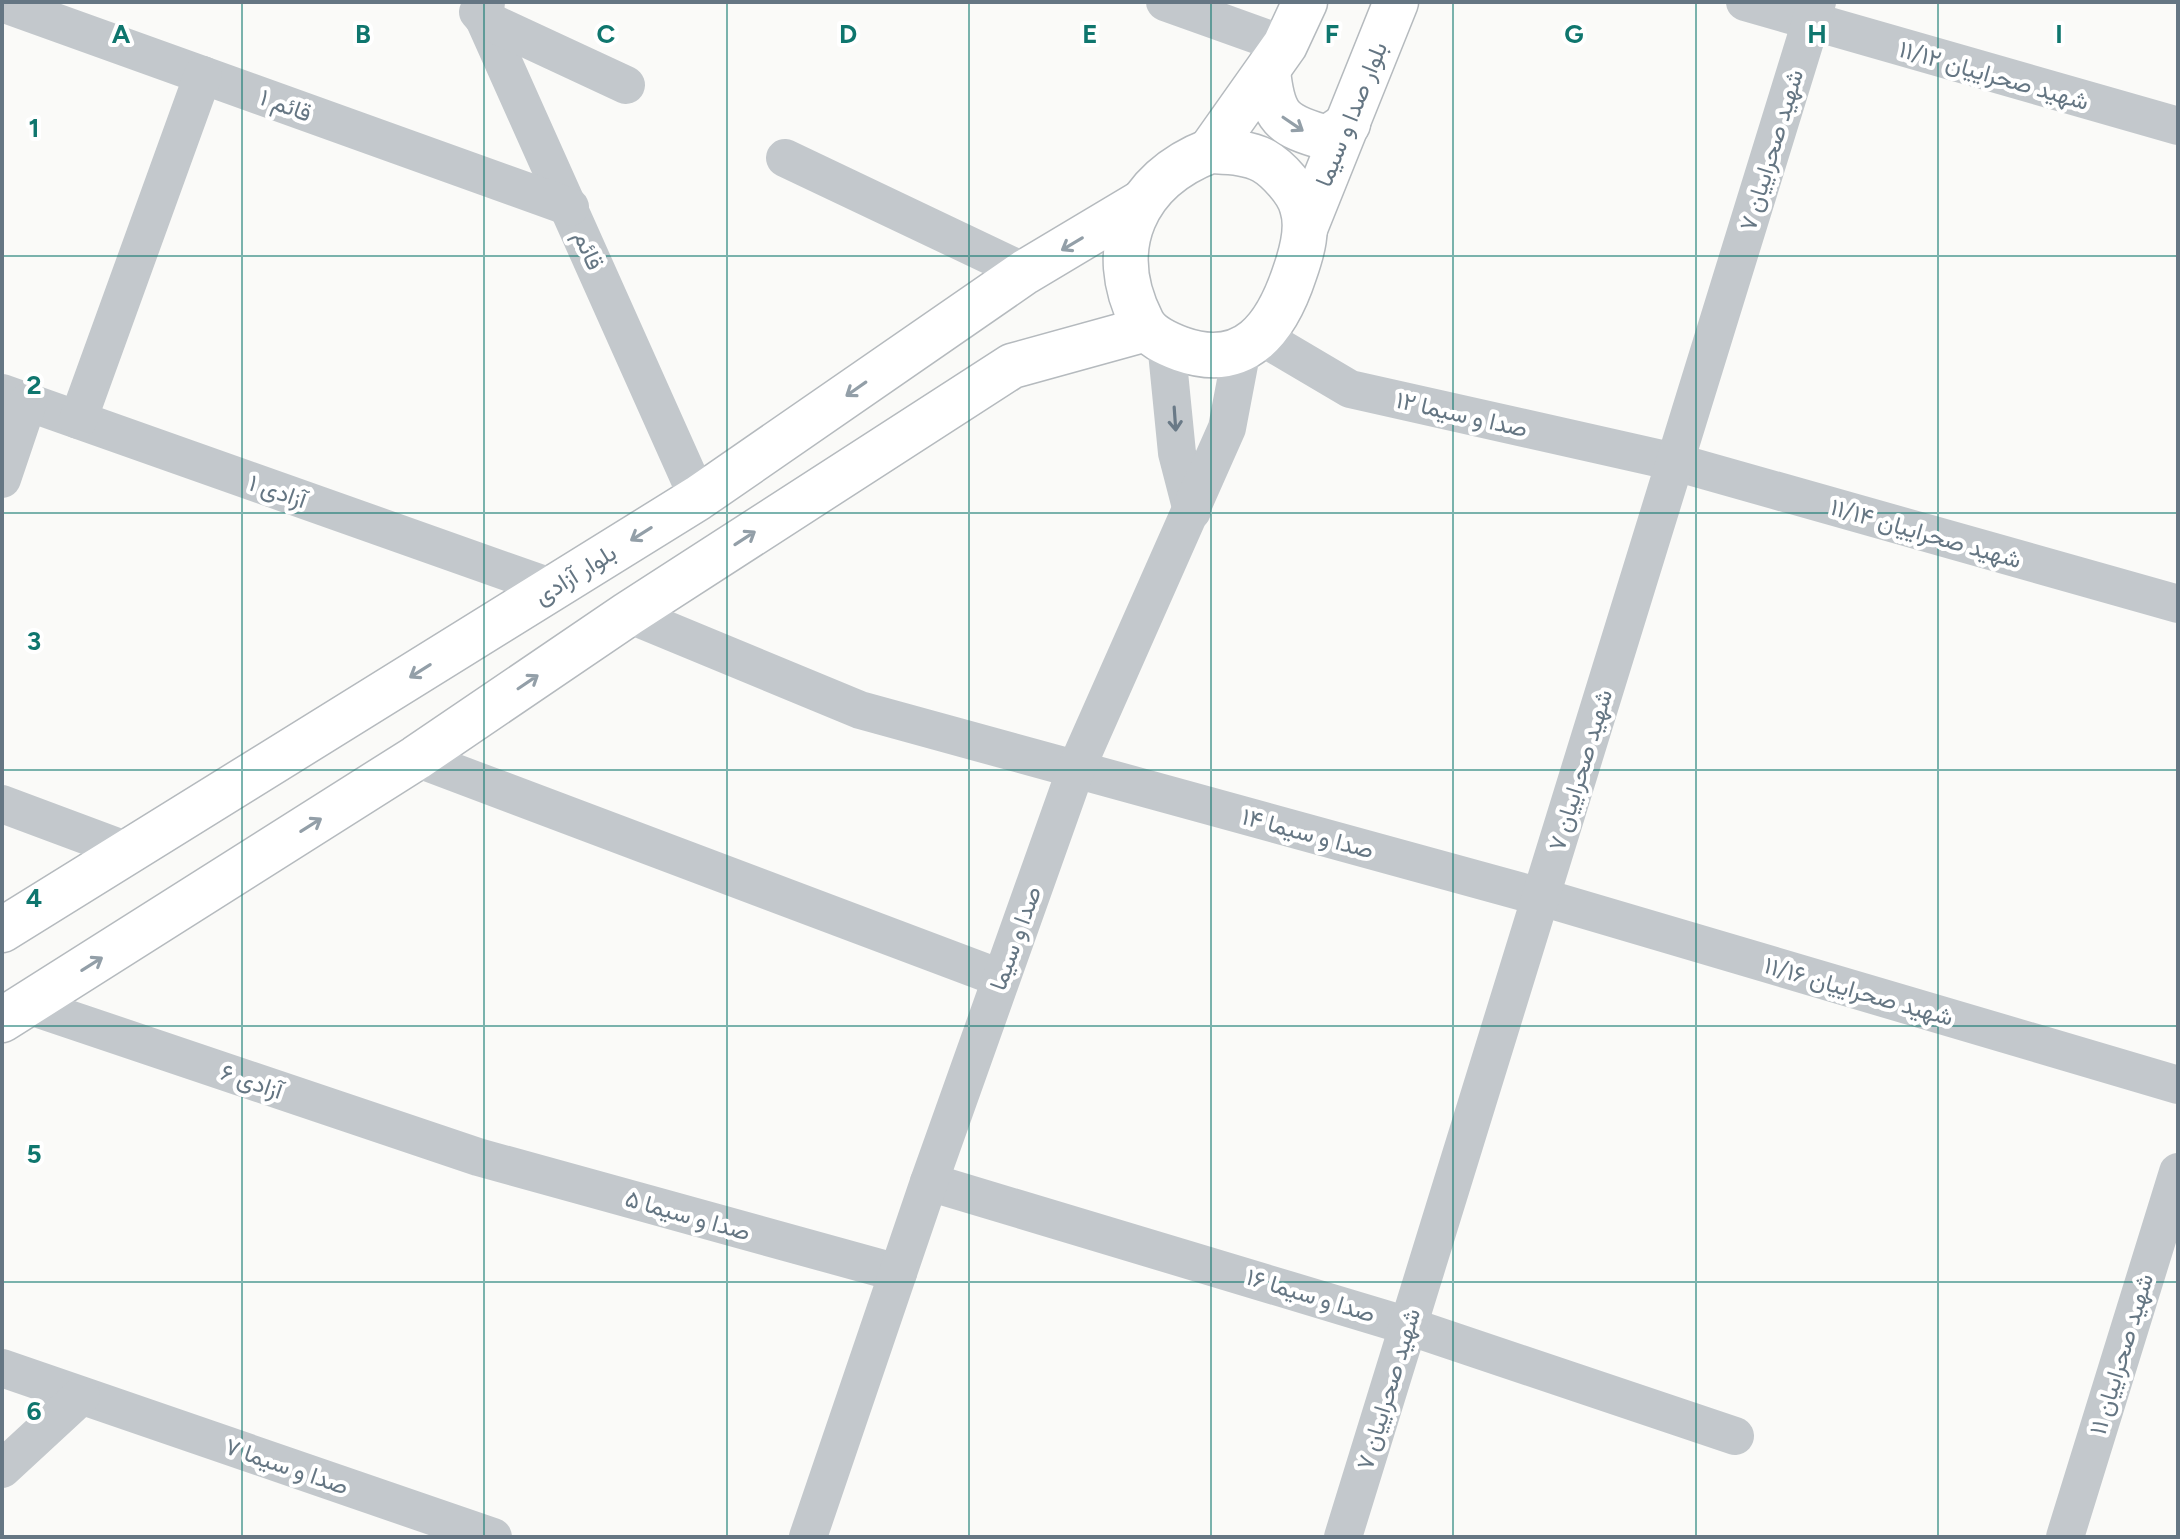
<svg xmlns="http://www.w3.org/2000/svg" width="2180" height="1539" font-family="Figtree,Vazirmatn,sans-serif">
<rect width="100%" height="100%" fill="#fafaf8"/>
<g fill="none" stroke-linecap="round" stroke-linejoin="round">
<defs>
<g id="major">
<path d="M1268 71C1273 118 1281 125 1327 138L1348 124"/>
<path d="M1210 151C1227 152 1248 152 1264 161 1278 169 1298 191 1302 207 1309 228 1302 252 1295 272 1277 327 1246 372 1181 349 1168 344 1149 336 1142 322 1104 248 1135 180 1210 151Z"/>
<polyline points="1210,151 1285,45 1305,2"/>
<polyline points="1306,226 1396,2"/>
<polyline points="2,930 698,498 1025,272 1139,204"/>
<polyline points="2,1020 416,758 628,614 1012,366 1146,329"/>
</g>
</defs>
<!-- major casing -->
<use href="#major" stroke="#b5babe" stroke-width="47"/>
<!-- minor -->
<g stroke="#c3c8cc" stroke-width="38">
<polyline points="486,2 484,19 698,498"/>
<polyline points="1165,2 1285,45"/>
<polyline points="1745,2 2178,126"/>
<polyline points="2,3 570,207"/>
<polyline points="478,12 484,19 626,85"/>
<polyline points="785,158 1025,272"/>
<polyline points="1262,337 1350,389 1675,462 2178,604"/>
<polyline points="1166,342 1177,453 1192,511"/>
<polyline points="2,393 553,588"/>
<polyline points="78,420 203,75"/>
<polyline points="2,479 28,402"/>
<polyline points="628,614 860,710 1541,897 2178,1085"/>
<polyline points="416,758 1000,978"/>
<polyline points="2,804 128,851"/>
<polyline points="27,1005 478,1157 898,1273"/>
<polyline points="929,1182 1408,1326 1735,1436"/>
<polyline points="2,1368 493,1537"/>
<polyline points="2,1469 81,1396"/>
<polyline points="808,1537 929,1182 1076,769 1227,428 1242,349"/>
<polyline points="1343,1537 1817,2"/>
<polyline points="2065,1537 2178,1172"/>
</g>
<!-- major -->
<use href="#major" stroke="#fff" stroke-width="44"/>
</g>
<!-- one-way arrows -->
<defs><path id="oneway-shaft" d="M-6 0H5M1.5-3L5.5 0L1.5 3" fill="none" stroke-width="1.6" stroke-linecap="round" stroke-linejoin="round" transform="scale(2)"/></defs>
<g stroke="#939fa8">
<use href="#oneway-shaft" transform="translate(1293 124) rotate(34)"/>
<use href="#oneway-shaft" transform="translate(1072 244) rotate(149)"/>
<use href="#oneway-shaft" transform="translate(856 389) rotate(145)"/>
<use href="#oneway-shaft" transform="translate(641 534) rotate(148)"/>
<use href="#oneway-shaft" transform="translate(745 538) rotate(-33)"/>
<use href="#oneway-shaft" transform="translate(420 671) rotate(148)"/>
<use href="#oneway-shaft" transform="translate(528 682) rotate(-34)"/>
<use href="#oneway-shaft" transform="translate(311 825) rotate(-32)"/>
<use href="#oneway-shaft" transform="translate(92 964) rotate(-32)"/>
</g>
<use stroke="#6a7a87" href="#oneway-shaft" transform="translate(1175 419) rotate(86)"/>
<!-- grid -->
<path fill="none" stroke="#0f766e" stroke-width="2" stroke-opacity="0.55" d="M242 2V1537M484 2V1537M727 2V1537M969 2V1537M1211 2V1537M1453 2V1537M1696 2V1537M1938 2V1537M2 256H2178M2 513H2178M2 770H2178M2 1026H2178M2 1282H2178"/>
<g text-anchor="middle" dominant-baseline="central" stroke-width="8" stroke-linejoin="round" paint-order="stroke">
<!-- street labels -->
<g font-size="24" fill="#657683" stroke="#fff">
<text transform="translate(1994 75) rotate(16)">شهید صحراییان ۱۱/۱۲</text>
<text transform="translate(286 105) rotate(20)">قائم ۱</text>
<text transform="translate(1351 114) rotate(-68)">بلوار صدا و سیما</text>
<text transform="translate(1771 150) rotate(-73)">شهید صحراییان ۷</text>
<text transform="translate(589 250) rotate(66)">قائم</text>
<text transform="translate(1462 414) rotate(13)">صدا و سیما ۱۲</text>
<text transform="translate(278 491) rotate(19)">آزادی ۱</text>
<text transform="translate(1926 533) rotate(16)">شهید صحراییان ۱۱/۱۴</text>
<text transform="translate(575 574) rotate(-32)">بلوار آزادی</text>
<text transform="translate(1580 770) rotate(-73)">شهید صحراییان ۷</text>
<text transform="translate(1308 833) rotate(15)">صدا و سیما ۱۴</text>
<text transform="translate(1015 938) rotate(-70)">صدا و سیما</text>
<text transform="translate(1859 991) rotate(16)">شهید صحراییان ۱۱/۱۶</text>
<text transform="translate(252 1081) rotate(19)">آزادی ۶</text>
<text transform="translate(688 1215) rotate(16)">صدا و سیما ۵</text>
<text transform="translate(1311 1295) rotate(17)">صدا و سیما ۱۶</text>
<text transform="translate(2121 1354) rotate(-73)">شهید صحراییان ۱۱</text>
<text transform="translate(1388 1389) rotate(-73)">شهید صحراییان ۷</text>
<text transform="translate(287 1466) rotate(19)">صدا و سیما ۷</text>
</g>
</g>
<g font-size="26" text-anchor="middle" font-weight="bold" fill="#0f766e" stroke="#fff" stroke-width="8" stroke-linejoin="round" paint-order="stroke">
<text x="121" y="43">A</text>
<text x="363" y="43">B</text>
<text x="606" y="43">C</text>
<text x="848" y="43">D</text>
<text x="1090" y="43">E</text>
<text x="1332" y="43">F</text>
<text x="1574" y="43">G</text>
<text x="1817" y="43">H</text>
<text x="2059" y="43">I</text>
<text x="34" y="137">1</text>
<text x="34" y="394">2</text>
<text x="34" y="650">3</text>
<text x="34" y="907">4</text>
<text x="34" y="1163">5</text>
<text x="34" y="1420">6</text>
</g>
<!-- border -->
<rect width="2180" height="1539" fill="none" stroke="#657683" stroke-width="8"/>
</svg>
